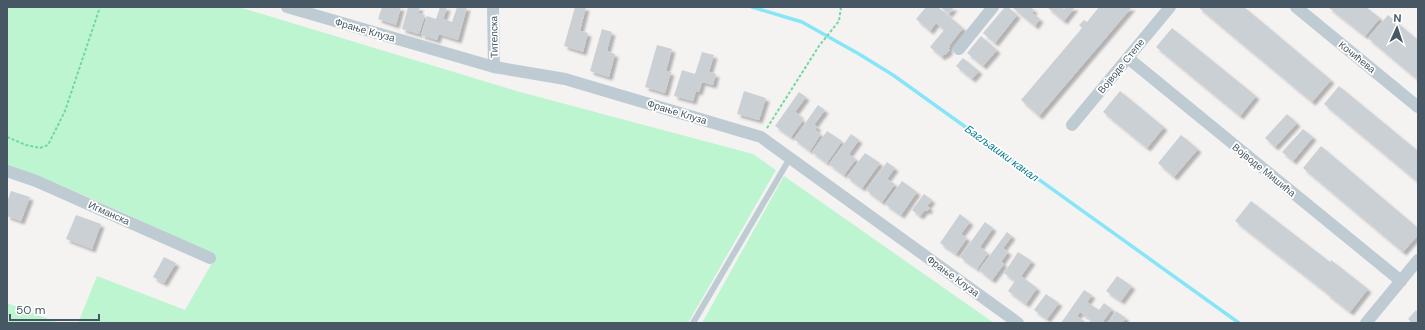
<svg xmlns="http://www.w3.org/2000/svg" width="1425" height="330" font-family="'DM Sans',sans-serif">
<defs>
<filter id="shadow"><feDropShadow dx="3.5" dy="3.5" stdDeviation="1" flood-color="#0004"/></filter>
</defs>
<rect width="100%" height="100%" fill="#f5f2f2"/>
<!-- green -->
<g fill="#bdf5d0">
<path d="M7 7H239L520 92 753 154 776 170 688 323H78L97 276 185 310 216 256C148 224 78 190 7 165Z"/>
<polygon points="784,176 994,323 702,323"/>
<polygon points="7,303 59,323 7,323"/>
</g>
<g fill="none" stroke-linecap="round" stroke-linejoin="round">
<!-- stream -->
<polyline stroke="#86e6f7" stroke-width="3.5" points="752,7 802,22 859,54 893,75 1239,323"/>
</g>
<!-- building -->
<g fill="#cbd0d5" filter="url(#shadow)">
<polygon points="382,7 401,7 396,25 378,19"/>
<polygon points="408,7 420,7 418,13 425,15 419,34 402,29"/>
<polygon points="440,7 447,7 437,40 421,35 427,16 436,19"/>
<polygon points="457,7 467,7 458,40 439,34 444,19 452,22"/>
<polygon points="575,7 586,7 580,31 588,33 583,52 564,46"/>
<polygon points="926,7 938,7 963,28 949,46 950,47 948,49 950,50 945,55 944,54 942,57 930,47 944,30 936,23 930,31 916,19"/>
<polygon points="940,7 954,7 949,14"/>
<polygon points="1005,7 1008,7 1017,15 995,43 983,33"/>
<polygon points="1012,7 1031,7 1034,10 1032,13 1040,19 1035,26"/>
<polygon points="1047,7 1062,7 1064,9 1066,7 1075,7 1064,21"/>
<polygon points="1099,7 1132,7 1039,116 1021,100 1082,28 1079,25 1084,20 1087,22"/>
<polygon points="1198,7 1244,7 1331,80 1312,102"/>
<polygon points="1328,7 1366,7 1380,18 1365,36"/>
<polygon points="1388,15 1418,40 1418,80 1368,38"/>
<polygon points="1172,28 1256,96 1240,116 1156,47"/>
<polygon points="602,29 612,32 607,51 615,54 609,77 590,71"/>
<polygon points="981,36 997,50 983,66 967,53"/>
<polygon points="657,45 672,49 666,71 671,72 665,93 645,87"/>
<polygon points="702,52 714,55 709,72 716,74 713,85 702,82 699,92 696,91 693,101 674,96 682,70 695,74"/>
<polygon points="963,58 979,71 972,79 956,66"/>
<polygon points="1339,86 1418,151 1418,182 1324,104"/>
<polygon points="744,91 766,98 759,120 737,114"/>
<polygon points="1120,91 1164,127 1147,148 1103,112"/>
<polygon points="799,92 806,97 795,112 800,115 799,117 803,120 791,137 775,126"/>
<polygon points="818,105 825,110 814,125 818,127 815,130 821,134 810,151 794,139"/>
<polygon points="1287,114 1297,123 1275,147 1265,138"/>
<polygon points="1303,129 1313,137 1293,161 1282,152"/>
<polygon points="827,131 842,141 827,163 812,152"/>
<polygon points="851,134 859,140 849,154 856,159 844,175 829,164"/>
<polygon points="1181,135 1198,149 1174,177 1158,163"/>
<polygon points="1321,146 1418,228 1418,235 1403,252 1303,168"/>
<polygon points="865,153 880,163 862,188 847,177"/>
<polygon points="887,162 895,168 887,179 895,184 882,202 866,190"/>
<polygon points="902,181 917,192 901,215 885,204"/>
<polygon points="11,191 30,197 21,221 7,216 7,202"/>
<polygon points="924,194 932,200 927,206 930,208 927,211 925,210 920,216 912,210"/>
<polygon points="1251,201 1330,262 1331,260 1368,289 1350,312 1327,294 1327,293 1235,221"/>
<polygon points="960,214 970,222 961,234 967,238 956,254 940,243"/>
<polygon points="76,215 101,224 92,249 66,239"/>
<polygon points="985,222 993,228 980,247 988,253 977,269 960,257"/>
<polygon points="1007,232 1012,236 1003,248 1008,252 1001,262 1004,264 992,280 979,270"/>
<polygon points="1018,252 1032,261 1021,276 1037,288 1026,304 1008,291 1015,281 1004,273"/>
<polygon points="164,257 176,263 164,283 153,277"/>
<polygon points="1117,276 1132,286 1121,301 1106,291"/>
<polygon points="1084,290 1092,295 1087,302 1099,310 1104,303 1112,309 1102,323 1089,323 1091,320 1080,312 1077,316 1087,323 1061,323"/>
<polygon points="1046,294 1059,303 1047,319 1034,310"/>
<polygon points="1416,310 1418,313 1418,323 1410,323 1411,322 1408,319"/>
<polygon points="1116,311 1126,318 1122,323 1108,323"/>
</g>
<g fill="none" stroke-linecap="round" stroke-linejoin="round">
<!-- path -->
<g stroke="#71d89f" stroke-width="2" stroke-dasharray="3 2" stroke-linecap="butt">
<polyline points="767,128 819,46 839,21 841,7"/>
<polyline points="7,137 26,145 40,148 48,145 65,111 100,7"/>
</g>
<!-- lane -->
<polyline stroke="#bfcbd3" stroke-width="6" points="693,323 790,158"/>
<!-- street -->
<g stroke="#bfcbd3" stroke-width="12">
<polyline points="287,7 494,67 565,79 761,137 1018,323"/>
<polyline points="493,7 494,67"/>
<polyline points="1296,7 1418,107"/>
<polyline points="959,49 993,7"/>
<polyline points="1128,58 1401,281"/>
<polyline points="1072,125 1170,7"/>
<polyline points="7,171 36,181 210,258"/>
<polyline points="1366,323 1418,260"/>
</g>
</g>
<g text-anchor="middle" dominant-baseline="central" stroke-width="3.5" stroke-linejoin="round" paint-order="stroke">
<!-- street labels -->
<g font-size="10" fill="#475763" stroke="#fff">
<text transform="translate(365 30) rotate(16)">Фрање Клуза</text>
<text transform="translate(494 37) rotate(-91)">Тителска</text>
<text transform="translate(1357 57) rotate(39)">Кочићева</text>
<text transform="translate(1121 66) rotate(-51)">Војводе Степе</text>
<text transform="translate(677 112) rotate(17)">Фрање Клуза</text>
<text transform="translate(1264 170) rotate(39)">Војводе Мишића</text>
<text transform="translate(109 213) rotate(24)">Игманска</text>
<text transform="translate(953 276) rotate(36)">Фрање Клуза</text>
</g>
<!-- water labels -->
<g font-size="11" font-style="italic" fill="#047c92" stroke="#fff">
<text transform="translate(1002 153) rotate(36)">Багљашки канал</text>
</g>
</g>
<!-- border -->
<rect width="1425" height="330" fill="none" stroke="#475763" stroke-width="16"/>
<!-- north arrow -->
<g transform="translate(1397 28) rotate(3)" stroke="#ffffff" stroke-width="3" paint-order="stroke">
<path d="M0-3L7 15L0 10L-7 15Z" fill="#475763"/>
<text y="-6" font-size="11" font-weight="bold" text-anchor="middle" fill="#475763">N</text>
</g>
<!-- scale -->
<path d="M10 314v6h89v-6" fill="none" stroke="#475763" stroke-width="2"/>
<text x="16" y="314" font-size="12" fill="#475763" stroke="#ffffff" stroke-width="3" paint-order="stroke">50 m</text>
</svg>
